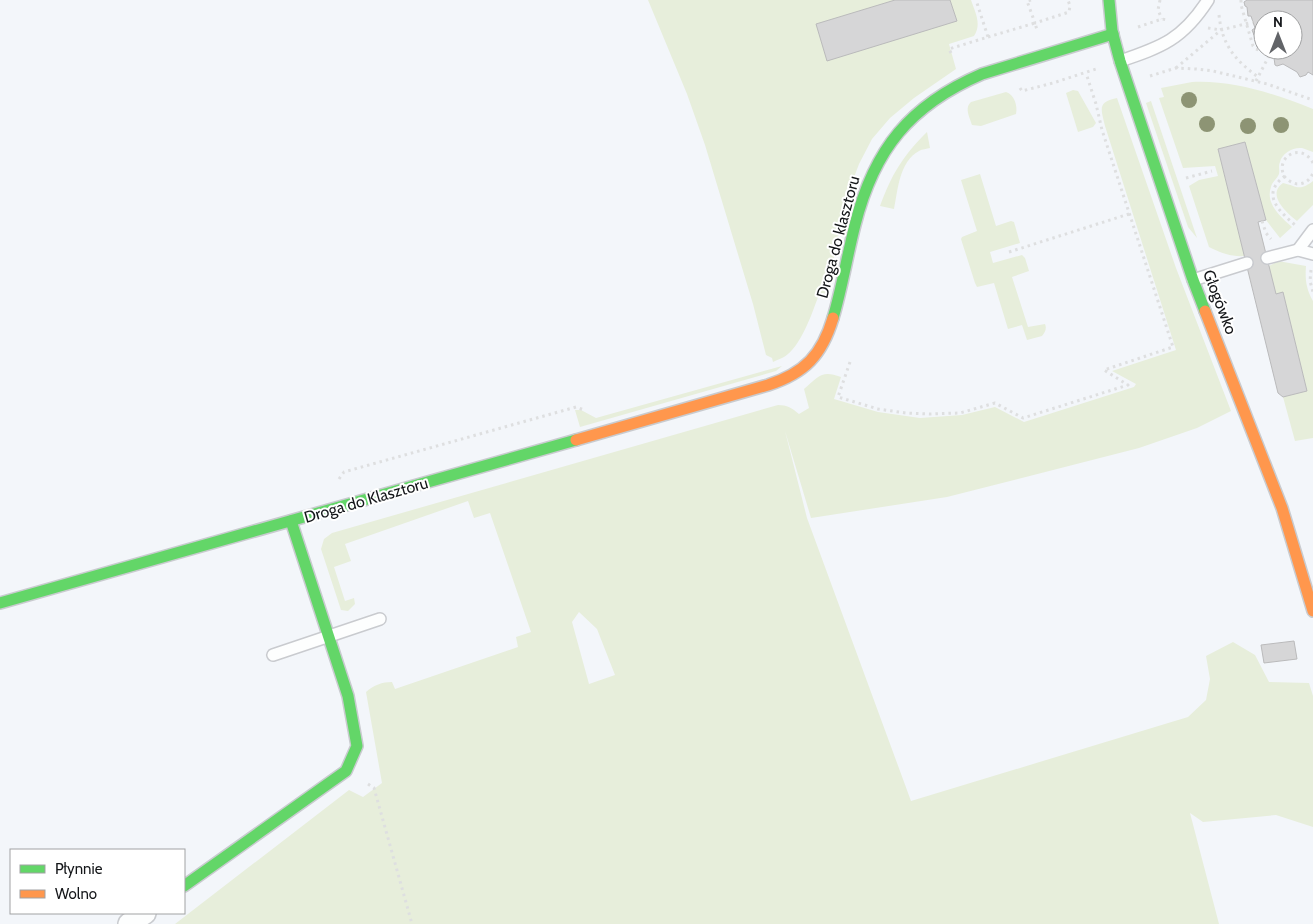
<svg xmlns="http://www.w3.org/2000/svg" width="1313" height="924" font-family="Cabin,sans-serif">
<rect width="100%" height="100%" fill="#f3f6fa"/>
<!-- green -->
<g fill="#e7eedb" fill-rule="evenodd">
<path d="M648 0H971C975 12 982 24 974 36L949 44 956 69 914 98 890 118 872 139 859 164 847 196 825 299 818 297C812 314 800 348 784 357 781 359 776 360 773 362L772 358 766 355 753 304 705 145 687 94Z"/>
<path d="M1192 82C1234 80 1275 94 1313 109V152C1309 151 1306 149 1302 148 1293 147 1282 153 1280 162 1278 166 1280 170 1279 174 1277 179 1272 182 1271 187 1265 204 1281 217 1292 227L1280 238 1266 220 1245 142 1218 149 1245 256C1231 257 1221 253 1209 247L1189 186 1199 180 1218 176 1215 166 1183 168 1159 98 1164 97 1161 88Z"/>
<polygon points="1073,90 1078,91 1096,123 1093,127 1078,132 1066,93"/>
<path d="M1006 92C1014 94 1018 106 1016 114L981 126 972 125C970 118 964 108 971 102Z"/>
<path d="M1117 98 1176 268 1231 411 1197 428 1139 448 947 497 811 518 785 431 807 518 911 801 1188 717 1206 700 1210 679 1206 656 1233 642 1255 655 1269 682 1309 683 1313 696V827L1276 815 1203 822 1190 813 1219 924H175L349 790 363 797 382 783 366 692C374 685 382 682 392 682L395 689 518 647 516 637 531 632 490 513 474 518 468 501 345 544 351 561 334 567 345 601 354 598 355 604 348 611 341 610 321 549 324 539 332 533 778 405C787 405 792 408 799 414L809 408 804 389C819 376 822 370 841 377L834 399 878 412 920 418 962 415 995 407 1024 422 1134 387 1136 384 1112 371 1176 350 1105 126C1101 109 1097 102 1117 98ZM579 612 597 629 615 675 589 684 572 622Z"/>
<polygon points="1151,101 1197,238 1188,227 1146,103"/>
<path d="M927 132 930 148C927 149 922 149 919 151 899 162 898 190 894 209L880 206C892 174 902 157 927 132Z"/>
<path d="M980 174 996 226 1011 221 1014 222 1020 243 990 252 993 263 1022 255 1025 258 1029 271 1012 277 1028 327 1045 324C1047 329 1045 332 1042 336L1027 340 1022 325 1008 329 994 283 977 287 975 283 961 239 962 237 977 231 961 180Z"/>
<path d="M1313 181V205L1297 221C1287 213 1266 195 1283 183 1297 186 1299 192 1313 181Z"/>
<path d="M1278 261 1306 266C1305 279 1306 289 1313 301V438L1295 441 1283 397 1307 391 1283 292 1276 294 1269 266Z"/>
<polygon points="782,366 776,371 580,427 575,410 581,410 596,418"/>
</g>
<!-- building -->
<g fill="#d6d6d7" stroke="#bababb">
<polygon points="895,0 950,0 957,21 827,61 816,24"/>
<polygon points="1247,0 1313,0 1313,75 1308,72 1306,75 1300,77 1297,72 1283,64 1277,66 1275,65 1274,58 1277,55 1267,50 1293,50 1293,20 1263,20 1263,48 1257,47 1256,36 1254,35 1252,30 1255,28 1251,16 1248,16 1247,7 1245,6 1244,2"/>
<polygon points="1245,142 1266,220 1258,222 1276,294 1283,292 1307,391 1283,397 1278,393 1218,149"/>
<polygon points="1294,641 1297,659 1264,663 1261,645"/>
</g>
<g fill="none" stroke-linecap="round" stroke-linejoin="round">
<defs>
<g id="lane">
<path d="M1120 61C1162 47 1183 39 1208 0"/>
<polyline points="1298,250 1313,230"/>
<polyline points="1267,258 1298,250 1313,254"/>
<polyline points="1193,280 1247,263"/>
<polyline points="273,655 380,619"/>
</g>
<polyline id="street" points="129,924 145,913"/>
<g id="fast">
<polyline points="1109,0 1112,31 1120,61 1193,280 1205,311"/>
<path d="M833 318C842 288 847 256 855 225 874 149 910 105 982 74L1113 34"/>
<polyline points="0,603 576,440"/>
<polyline points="184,886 346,771 357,746 348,696 291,521"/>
</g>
<g id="slow">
<polyline points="1205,311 1282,508 1313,611"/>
<path d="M576 440 768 385C805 373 822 355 833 318"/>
</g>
</defs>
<!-- lane casing -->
<use href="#lane" stroke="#c9cbcf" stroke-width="14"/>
<!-- street casing -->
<use href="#street" stroke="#c9cbcf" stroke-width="24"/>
<!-- fast casing -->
<use href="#fast" stroke="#c9cbcf" stroke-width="14"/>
<!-- slow casing -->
<use href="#slow" stroke="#c9cbcf" stroke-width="14"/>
<!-- path -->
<g stroke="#dedfe0" stroke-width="3" stroke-dasharray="2.5 4" stroke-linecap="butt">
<polyline points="1031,0 1027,1 1035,23 1069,12 1070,6 1068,0"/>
<polyline points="1160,0 1158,10 1162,19"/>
<polyline points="1241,0 1241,5 1253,46 1256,49 1269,54"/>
<path d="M1219 15C1222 45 1235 60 1258 77"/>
<polyline points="1138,27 1162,19 1167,20"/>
<polyline points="1208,28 1221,30"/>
<polyline points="988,37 1035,23 1037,30"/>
<polyline points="951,53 949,49 988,37 976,0"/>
<polyline points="1176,68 1221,30 1253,22"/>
<polyline points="1150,76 1176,68 1196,69 1213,71 1267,84 1313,100"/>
<polyline points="1256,81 1271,52"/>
<polyline points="1020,88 1022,91 1053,83 1096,69"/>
<path d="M1313 163C1302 142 1275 156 1284 176 1287 180 1292 183 1297 184 1305 184 1310 180 1313 173"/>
<path d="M1285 176C1260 194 1279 211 1295 225"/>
<polyline points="1186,178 1212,171"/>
<polyline points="1262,221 1266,233 1271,239"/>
<polyline points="1009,252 1129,214"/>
<polyline points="1311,270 1310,281 1313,292"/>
<polyline points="850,362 838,397 878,409 906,413 929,414 960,413 995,403 1023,418 1128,385 1104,370 1173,347 1102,130 1096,104 1086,73"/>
<polyline points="339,479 344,472 576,407 584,410"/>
<polyline points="368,784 374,788 412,924"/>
</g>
<!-- lane -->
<use href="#lane" stroke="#fdfefe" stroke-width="11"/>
<!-- street -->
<use href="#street" stroke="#fdfefe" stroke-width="21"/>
<!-- fast -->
<use href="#fast" stroke="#63d668" stroke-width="11"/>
<!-- slow -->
<use href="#slow" stroke="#ff974d" stroke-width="11"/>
</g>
<!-- trees -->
<g fill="#8d9474">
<circle cx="1189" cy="100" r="8"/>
<circle cx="1207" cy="124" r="8"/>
<circle cx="1281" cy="125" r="8"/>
<circle cx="1248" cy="126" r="8"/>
</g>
<g text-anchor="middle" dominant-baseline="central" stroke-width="4" stroke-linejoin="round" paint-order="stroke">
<!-- street labels -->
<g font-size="16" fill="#141619" stroke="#fff">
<text transform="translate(838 237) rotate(-75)">Droga do klasztoru</text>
<text transform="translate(1220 302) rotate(69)">Głogówko</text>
<text transform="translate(366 500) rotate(-16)">Droga do Klasztoru</text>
</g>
</g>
<!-- legend -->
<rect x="10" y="849" width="175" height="65" fill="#ffffff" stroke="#a1a2a3"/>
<rect x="20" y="865" width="25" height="8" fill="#63d668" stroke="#a1a2a3"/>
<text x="55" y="874" font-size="15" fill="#141619">Płynnie</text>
<rect x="20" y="890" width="25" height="8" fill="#ff974d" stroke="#a1a2a3"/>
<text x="55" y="899" font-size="15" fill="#141619">Wolno</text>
<!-- north arrow -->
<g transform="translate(1278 35)"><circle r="24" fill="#ffffff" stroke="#a1a2a3"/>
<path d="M0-4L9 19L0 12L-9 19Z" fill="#626468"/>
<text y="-8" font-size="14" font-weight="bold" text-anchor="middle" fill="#141619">N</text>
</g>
</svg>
